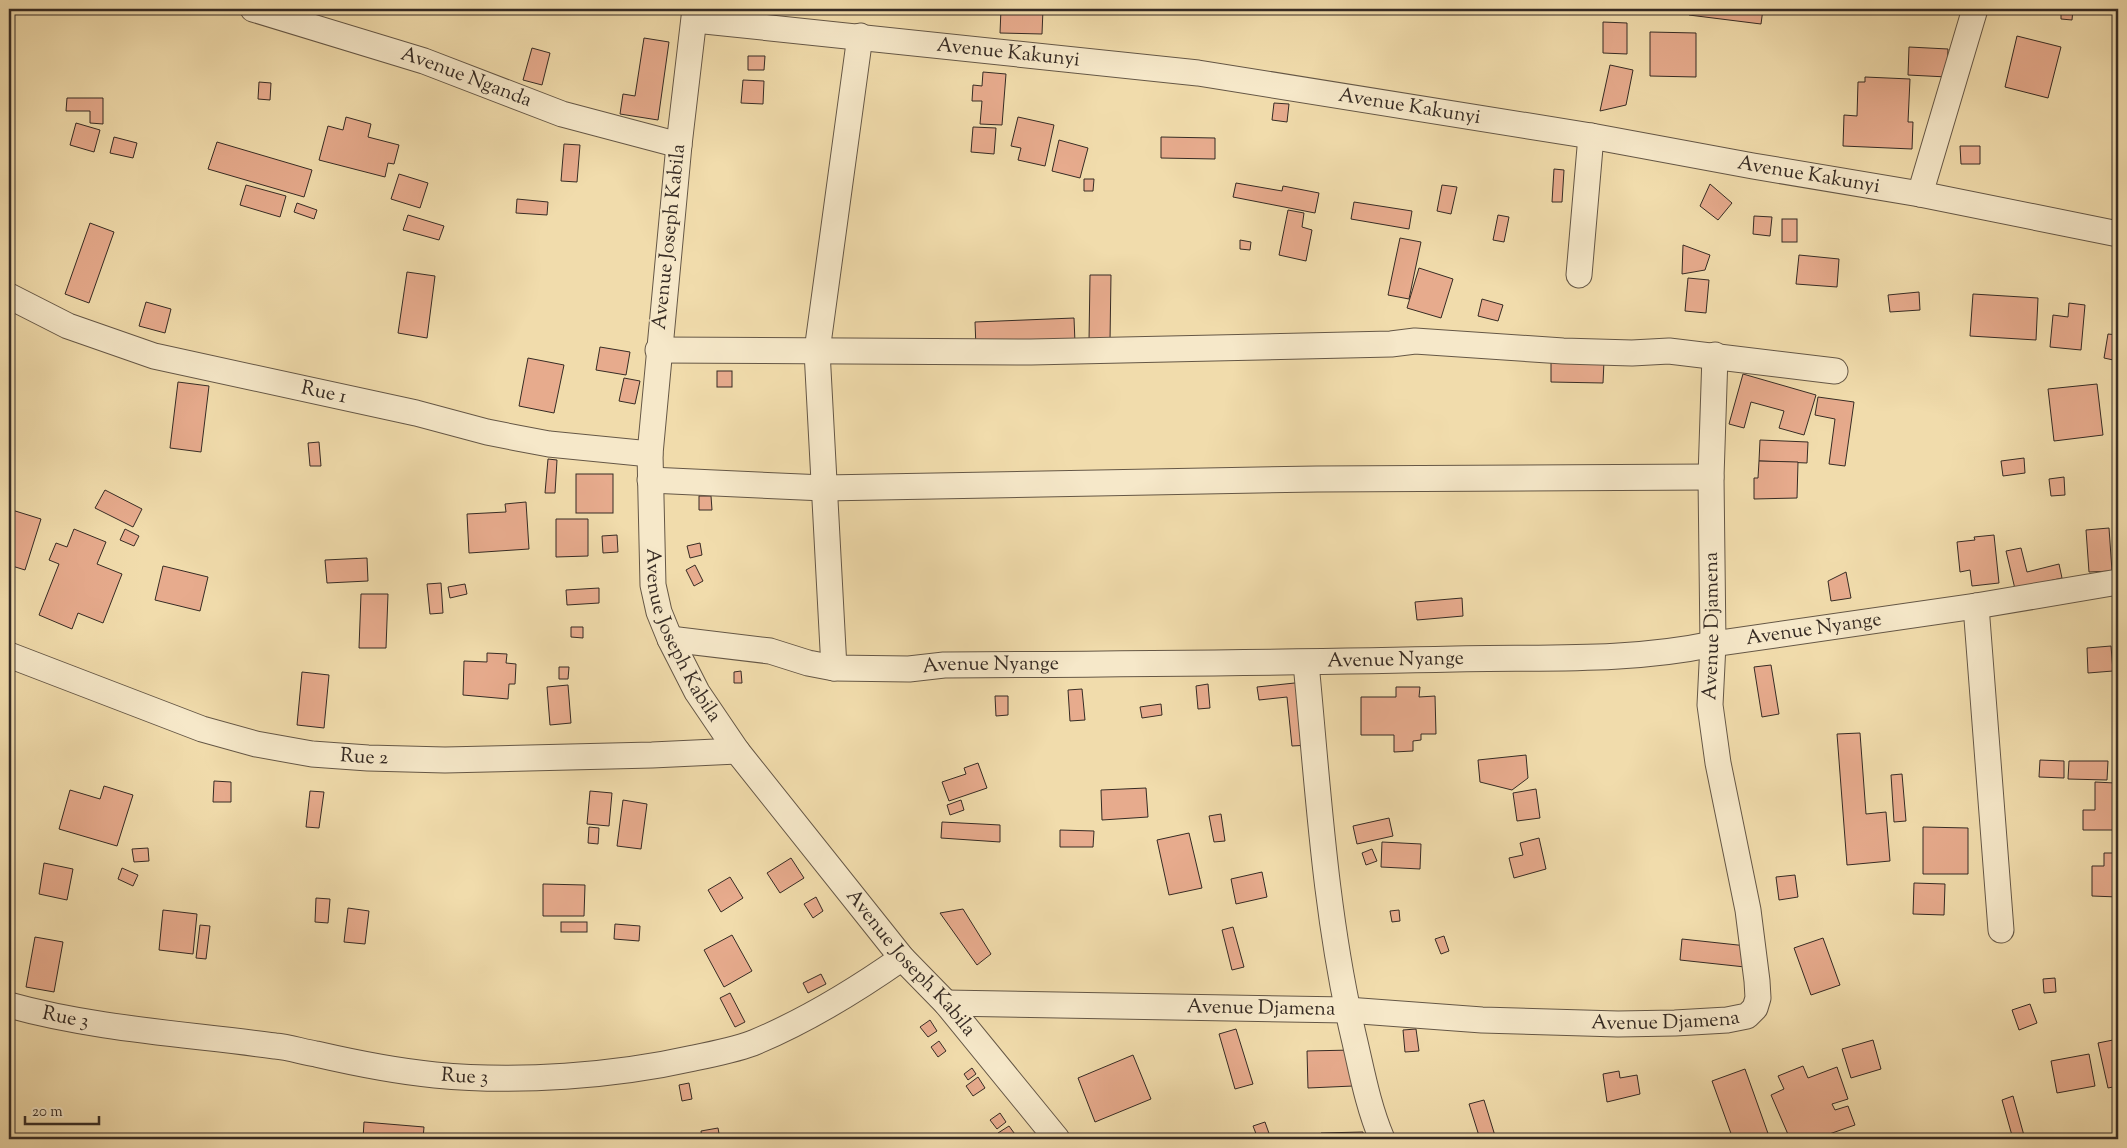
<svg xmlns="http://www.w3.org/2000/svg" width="2127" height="1148" font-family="'Sorts Mill Goudy',serif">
<rect width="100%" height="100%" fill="#f1dcac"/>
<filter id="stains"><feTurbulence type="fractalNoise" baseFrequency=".004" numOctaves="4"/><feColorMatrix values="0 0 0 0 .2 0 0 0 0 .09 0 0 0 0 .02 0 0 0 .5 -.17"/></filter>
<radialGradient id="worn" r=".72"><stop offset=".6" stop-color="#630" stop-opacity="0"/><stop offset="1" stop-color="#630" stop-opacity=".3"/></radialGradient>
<!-- building -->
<g fill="#e7ab8d" stroke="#362b24">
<polygon points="1001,9 1043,9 1042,34 1000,33"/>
<polygon points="1690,9 1763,9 1761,24 1689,15"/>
<polygon points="2061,9 2073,9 2072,20 2061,19"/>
<polygon points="1603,22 1627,23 1627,54 1603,53"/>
<polygon points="1650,32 1696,33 1696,77 1650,76"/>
<polygon points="2017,36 2061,47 2048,98 2005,87"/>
<polygon points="644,38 669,42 658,120 620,114 623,94 635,96"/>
<polygon points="1909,47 1948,49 1947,77 1908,75"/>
<polygon points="532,48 550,53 542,85 523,80"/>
<polygon points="748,56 765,56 764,70 748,70"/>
<polygon points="1610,65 1633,70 1626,105 1600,111"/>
<polygon points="983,72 1006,74 1002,125 980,124 982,101 972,101 973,85 982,86"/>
<polygon points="1865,77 1910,79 1908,122 1913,122 1912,149 1843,146 1844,115 1857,116 1858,82 1865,82"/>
<polygon points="743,80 764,81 763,104 741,103"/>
<polygon points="259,82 271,83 270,100 258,99"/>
<polygon points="67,98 103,98 103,124 90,123 90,111 66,111"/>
<polygon points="1274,103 1289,104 1287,122 1272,120"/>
<polygon points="346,117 371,124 368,137 399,145 394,164 388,163 385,177 319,160 328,126 343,130"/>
<polygon points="1018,117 1054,125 1045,166 1018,160 1021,148 1011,146"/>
<polygon points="76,123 100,130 94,152 70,145"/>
<polygon points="973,127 996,128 994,154 971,152"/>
<polygon points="114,137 137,143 133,158 110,153"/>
<polygon points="1161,137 1215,138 1215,159 1161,158"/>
<polygon points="1059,140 1088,148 1080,178 1052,171"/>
<polygon points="217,142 312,170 304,197 208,169"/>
<polygon points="564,144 580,145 577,182 561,181"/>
<polygon points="1960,146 1980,146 1980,164 1961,164"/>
<polygon points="1554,169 1564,170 1562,202 1552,202"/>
<polygon points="399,174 428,183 420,208 391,199"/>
<polygon points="1084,179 1094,179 1093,191 1084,191"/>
<polygon points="1236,183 1282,191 1283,186 1319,193 1315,213 1233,197"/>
<polygon points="1710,184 1732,203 1718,220 1700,206"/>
<polygon points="246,185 286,196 280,217 240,205"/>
<polygon points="1442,185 1457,187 1451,214 1437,211"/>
<polygon points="517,199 548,202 547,215 516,213"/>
<polygon points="1354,202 1412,211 1409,229 1351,219"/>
<polygon points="297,203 317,210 314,219 294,212"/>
<polygon points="1288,210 1304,213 1302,227 1312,230 1306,261 1279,255"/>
<polygon points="408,215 444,226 439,240 403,230"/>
<polygon points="1498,215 1509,217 1504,242 1493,240"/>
<polygon points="1754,216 1772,217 1770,236 1753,234"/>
<rect x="1782" y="219" width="15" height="23"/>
<polygon points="90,223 114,232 89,303 65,294"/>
<polygon points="1400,238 1421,242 1409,299 1388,295"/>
<polygon points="1240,240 1251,242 1250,250 1240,249"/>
<polygon points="1683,245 1710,255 1705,270 1682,274"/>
<polygon points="1799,255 1839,259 1837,287 1796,284"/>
<polygon points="1419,268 1453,279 1441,318 1407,308"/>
<polygon points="407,272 435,276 427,338 398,333"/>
<polygon points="1090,275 1111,275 1110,341 1089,341"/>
<polygon points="1688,278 1709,280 1706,313 1685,311"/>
<polygon points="1919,292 1920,310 1890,312 1888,295"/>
<polygon points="1973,294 2038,298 2036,340 1970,336"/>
<polygon points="1482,299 1503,305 1498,321 1478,316"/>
<polygon points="146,302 171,309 165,333 139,326"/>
<polygon points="2069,303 2085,305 2081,350 2050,347 2053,315 2068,317"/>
<polygon points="1074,318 1075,343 976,348 975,322"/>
<polygon points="2108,334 2118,335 2118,361 2104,358"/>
<polygon points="600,347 630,352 626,375 596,370"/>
<polygon points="528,358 564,365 554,413 519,406"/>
<polygon points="1551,360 1604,361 1603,383 1551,382"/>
<rect x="717" y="371" width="15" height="16"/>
<polygon points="1743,374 1816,395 1804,435 1779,428 1784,411 1751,402 1744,428 1729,424"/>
<polygon points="624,378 640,381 635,404 619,401"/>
<polygon points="178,382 209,386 201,452 170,448"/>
<polygon points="2097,384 2103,435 2054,441 2048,389"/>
<polygon points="1818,397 1854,402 1845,466 1829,464 1835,419 1815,415"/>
<polygon points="1760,440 1808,442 1807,463 1759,461"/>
<polygon points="319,442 321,466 310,466 308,443"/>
<polygon points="2024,458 2025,473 2003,476 2001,461"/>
<polygon points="548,459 557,460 555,493 545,493"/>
<polygon points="1759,461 1798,462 1797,498 1754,499 1754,478 1758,478"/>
<rect x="576" y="474" width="37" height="39"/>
<polygon points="2064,477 2065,495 2051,496 2049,479"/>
<polygon points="105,490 142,509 133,527 95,508"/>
<polygon points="699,496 711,496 712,510 699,510"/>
<polygon points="526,502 529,549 469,553 467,514 506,512 505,504"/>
<polygon points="12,510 41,519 25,570 9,565 9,520"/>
<polygon points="556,519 588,519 588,556 556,557"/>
<polygon points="2109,528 2112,571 2089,572 2086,530"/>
<polygon points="74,529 106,542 97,564 122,574 103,623 78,613 72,629 39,615 59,564 49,560 56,543 67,547"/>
<polygon points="125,529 139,536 134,546 120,540"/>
<polygon points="617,535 618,552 603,553 602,536"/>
<polygon points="1994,535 1999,583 1972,586 1970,570 1960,572 1957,542 1975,540 1974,537"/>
<polygon points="700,543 702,555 690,558 687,546"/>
<polygon points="2021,548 2027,572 2059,564 2062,578 2015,589 2006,551"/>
<polygon points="367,558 368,581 327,583 325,560"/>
<polygon points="695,565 703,581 694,586 686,570"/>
<polygon points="163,566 208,577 200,611 155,600"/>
<polygon points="1846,572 1851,598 1831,601 1828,581"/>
<polygon points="441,583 443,613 430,614 427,584"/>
<polygon points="465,584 467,594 450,598 448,587"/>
<polygon points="599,588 599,603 567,605 566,590"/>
<polygon points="361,594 388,594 386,648 359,648"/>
<polygon points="1462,598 1463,616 1417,620 1415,602"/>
<polygon points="571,627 583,627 583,638 571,637"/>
<polygon points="2111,646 2113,671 2088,673 2087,648"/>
<polygon points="487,653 507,654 506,663 516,664 515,684 509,684 508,699 463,695 464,661 487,662"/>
<polygon points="1771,665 1779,714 1762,717 1754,667"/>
<polygon points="559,667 569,667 568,679 559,679"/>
<polygon points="741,671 742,683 734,683 734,672"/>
<polygon points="302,672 329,675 324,728 297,725"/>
<polygon points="1304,682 1310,745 1292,746 1287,697 1259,700 1257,687"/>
<polygon points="1208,684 1210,708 1198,709 1196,686"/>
<polygon points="568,685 571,723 550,725 547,687"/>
<polygon points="1396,687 1420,687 1419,697 1435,696 1436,734 1421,734 1421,740 1413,741 1413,751 1394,752 1394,735 1361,735 1361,697 1396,697"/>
<polygon points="1082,689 1085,720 1070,721 1068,690"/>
<polygon points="995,696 1008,696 1008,715 996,716"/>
<polygon points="1161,704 1162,715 1142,718 1140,707"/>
<polygon points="1860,733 1866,814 1886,812 1890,861 1847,865 1837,734"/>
<polygon points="1526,755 1528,778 1512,790 1480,782 1478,760"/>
<polygon points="2040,760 2064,761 2064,778 2039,777"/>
<polygon points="2069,761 2108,761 2107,780 2068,779"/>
<polygon points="978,763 987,788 949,801 942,782 966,774 964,768"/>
<polygon points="1902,774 1906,821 1894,822 1891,775"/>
<polygon points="214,781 231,782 231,802 213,802"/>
<polygon points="2095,782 2115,783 2114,830 2083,830 2083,810 2095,810"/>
<polygon points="104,786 133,795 117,846 59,829 70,790 100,799"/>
<polygon points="1146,788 1148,817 1102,820 1101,790"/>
<polygon points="1536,789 1540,818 1517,821 1513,793"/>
<polygon points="310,791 324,792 319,828 306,827"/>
<polygon points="590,791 612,793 609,826 587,824"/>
<polygon points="623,800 647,804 641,849 617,846"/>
<polygon points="961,800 964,810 950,815 947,805"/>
<polygon points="1221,814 1225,841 1214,842 1209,816"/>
<polygon points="1389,818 1393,836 1357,844 1353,826"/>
<polygon points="942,822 1000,825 1000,842 941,838"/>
<polygon points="589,827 599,828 598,844 588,843"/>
<polygon points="1923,827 1968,828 1968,874 1923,874"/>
<polygon points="1060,830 1094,831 1093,847 1060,847"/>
<polygon points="1189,833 1202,888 1169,895 1157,840"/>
<polygon points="1539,838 1546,869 1514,878 1509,858 1523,855 1520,843"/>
<polygon points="1382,842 1421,844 1420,869 1381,867"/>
<polygon points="148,848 149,861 134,862 132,849"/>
<polygon points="1372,849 1377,861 1366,865 1362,853"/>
<polygon points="2104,853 2118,853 2118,897 2092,896 2092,866 2104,866"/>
<polygon points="791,858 804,878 780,893 767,873"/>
<polygon points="44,863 73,869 67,900 39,894"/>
<polygon points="122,868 138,875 133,886 118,879"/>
<polygon points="1262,872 1267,897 1236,904 1231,879"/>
<polygon points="1795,875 1798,897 1779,900 1776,877"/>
<polygon points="730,877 743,898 721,912 708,890"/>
<polygon points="1914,883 1945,884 1944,915 1913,914"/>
<polygon points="543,884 585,885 584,916 543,916"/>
<polygon points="816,897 823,911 813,918 804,904"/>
<polygon points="316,898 330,899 328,923 315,922"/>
<polygon points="348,908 369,911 365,944 344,942"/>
<polygon points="963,909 991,954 977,965 940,913"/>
<polygon points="163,910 197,914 193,954 159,950"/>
<polygon points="1399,910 1400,921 1392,922 1390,911"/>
<rect x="561" y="922" width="26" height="10"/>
<polygon points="615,924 640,926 639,941 614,939"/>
<polygon points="200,925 210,926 206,959 196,958"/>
<polygon points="1233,927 1244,967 1232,970 1222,930"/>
<polygon points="732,935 752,971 724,987 704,950"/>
<polygon points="1444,936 1449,951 1441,954 1435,939"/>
<polygon points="35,937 63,942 54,992 26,987"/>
<polygon points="1823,938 1840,985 1811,995 1794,948"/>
<polygon points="1682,939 1747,946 1745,967 1680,960"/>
<polygon points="821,974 826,984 808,993 803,983"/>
<polygon points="2055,978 2056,992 2044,993 2043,979"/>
<polygon points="730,993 745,1022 735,1027 720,998"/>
<polygon points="2030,1004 2037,1023 2019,1030 2012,1010"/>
<polygon points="930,1020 937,1031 928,1037 920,1027"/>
<polygon points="1236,1029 1253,1084 1235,1089 1219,1034"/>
<polygon points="1416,1029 1419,1051 1405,1052 1403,1030"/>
<polygon points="2118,1039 2118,1086 2108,1088 2098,1043"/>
<polygon points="1873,1040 1881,1069 1851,1078 1842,1049"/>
<polygon points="939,1041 946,1051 938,1057 931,1047"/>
<polygon points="1352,1050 1353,1086 1308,1088 1307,1051"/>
<polygon points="2089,1054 2095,1086 2057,1093 2051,1061"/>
<polygon points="1133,1055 1151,1099 1095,1122 1078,1078"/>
<polygon points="1803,1066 1808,1078 1837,1067 1848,1099 1832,1104 1835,1110 1848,1106 1855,1125 1815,1139 1801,1139 1800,1136 1790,1139 1771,1095 1784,1089 1778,1076"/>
<polygon points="972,1068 976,1074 968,1080 964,1074"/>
<polygon points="1745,1069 1770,1139 1733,1139 1712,1081"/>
<polygon points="1619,1071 1620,1078 1637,1075 1640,1094 1607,1102 1603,1074"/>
<polygon points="978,1077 985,1088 973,1096 966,1086"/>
<polygon points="689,1083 692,1099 682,1101 679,1085"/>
<polygon points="2013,1096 2025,1139 2013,1139 2002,1100"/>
<polygon points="1484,1100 1496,1139 1480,1139 1469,1104"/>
<polygon points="1000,1113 1006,1122 997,1129 990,1120"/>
<polygon points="364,1122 424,1127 423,1139 363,1139"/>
<polygon points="1265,1122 1271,1139 1258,1139 1253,1126"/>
<polygon points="1009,1126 1017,1137 1014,1139 1002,1139 998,1133"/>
<polygon points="718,1128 720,1139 702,1139 701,1131"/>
<polygon points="1363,1132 1364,1139 1321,1139 1321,1133"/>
</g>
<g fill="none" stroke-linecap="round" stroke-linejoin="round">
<defs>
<g id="street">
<path id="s1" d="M253 9 424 61 562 114 679 145"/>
<path id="s2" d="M695 9 679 145 650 454 653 585 659 612 670 639 697 692 737 751 902 958 946 1003 1057 1139"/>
<path id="s3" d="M695 20 1198 73 1591 136 1753 166 1920 194 2118 234"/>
<polyline points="1920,194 1975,9"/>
<polyline points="1579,275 1591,136"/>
<path id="s4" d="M9 296 68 326 154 356 416 413 487 432 517 438 549 444 650 454"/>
<polyline points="658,350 1031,352 1391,344 1415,341 1563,351 1632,353 1669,351 1835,371"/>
<polyline points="650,480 824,488 1317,479 1711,477"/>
<polyline points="1976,606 2001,930"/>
<path id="s5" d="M670 639 770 651 808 663 834 668 909 669 944 665C1114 664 1285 663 1455 659 1540 657 1629 662 1713 644L1976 606 2118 582"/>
<path id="s6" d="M9 655 202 729 256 744 312 754 368 758 445 760 652 755 737 751"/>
<path d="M1306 663C1318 788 1325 915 1354 1038 1362 1072 1368 1106 1382 1139"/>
<polyline points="834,668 817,351 860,36"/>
<path id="s7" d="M946 1003 1347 1010 1482 1020 1618 1024 1675 1023 1727 1020 1747 1016 1755 1008 1758 998 1757 981 1748 910 1718 763 1710 705 1713 644 1711 477 1715 355"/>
<path id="s8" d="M9 1005C95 1029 187 1034 275 1046 289 1047 303 1052 316 1054 355 1063 395 1071 435 1075 517 1083 614 1076 694 1058 714 1054 734 1050 753 1043 806 1021 855 991 902 958"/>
</g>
</defs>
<!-- street casing -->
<use href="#street" stroke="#655746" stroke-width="27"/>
<!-- street -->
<use href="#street" stroke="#f6e8c9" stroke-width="25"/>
</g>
<g text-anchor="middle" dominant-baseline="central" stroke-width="4" stroke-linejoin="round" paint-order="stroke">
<!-- street labels -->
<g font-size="20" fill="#362b24" stroke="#f6e8c9">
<text stroke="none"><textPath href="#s3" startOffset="315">Avenue Kakunyi</textPath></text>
<text stroke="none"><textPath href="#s1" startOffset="224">Avenue Nganda</textPath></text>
<text stroke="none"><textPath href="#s3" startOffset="720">Avenue Kakunyi</textPath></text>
<text stroke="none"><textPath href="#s3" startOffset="1125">Avenue Kakunyi</textPath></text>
<text transform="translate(670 237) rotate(-84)">Avenue Joseph Kabila</text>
<text stroke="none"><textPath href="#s4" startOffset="331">Rue 1</textPath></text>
<text stroke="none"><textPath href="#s7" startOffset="1200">Avenue Djamena</textPath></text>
<text stroke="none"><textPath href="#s5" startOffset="1149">Avenue Nyange</textPath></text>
<text stroke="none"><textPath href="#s2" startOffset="635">Avenue Joseph Kabila</textPath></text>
<text stroke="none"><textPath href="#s5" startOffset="729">Avenue Nyange</textPath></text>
<text stroke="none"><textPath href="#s5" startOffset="324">Avenue Nyange</textPath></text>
<text stroke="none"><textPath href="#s6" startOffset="372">Rue 2</textPath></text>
<text stroke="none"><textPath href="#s2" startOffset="1040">Avenue Joseph Kabila</textPath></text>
<text stroke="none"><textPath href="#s7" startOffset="315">Avenue Djamena</textPath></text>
<text stroke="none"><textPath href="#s8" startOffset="58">Rue 3</textPath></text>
<text stroke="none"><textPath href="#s7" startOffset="720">Avenue Djamena</textPath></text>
<text stroke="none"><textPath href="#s8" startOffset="462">Rue 3</textPath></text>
</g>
</g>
<!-- margin -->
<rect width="2127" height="1148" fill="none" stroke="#f1dcac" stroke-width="30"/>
<rect x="10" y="10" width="2107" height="1128" fill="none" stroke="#362b24" stroke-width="2.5"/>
<rect x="15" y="15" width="2097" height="1118" fill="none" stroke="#362b24"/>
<!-- scale -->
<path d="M25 1116v8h74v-8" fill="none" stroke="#362b24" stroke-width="2.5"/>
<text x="32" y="1116" font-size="15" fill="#362b24" stroke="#f6e8c9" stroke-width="4" paint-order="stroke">20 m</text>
<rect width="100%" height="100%" filter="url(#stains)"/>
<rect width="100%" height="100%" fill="url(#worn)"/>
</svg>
